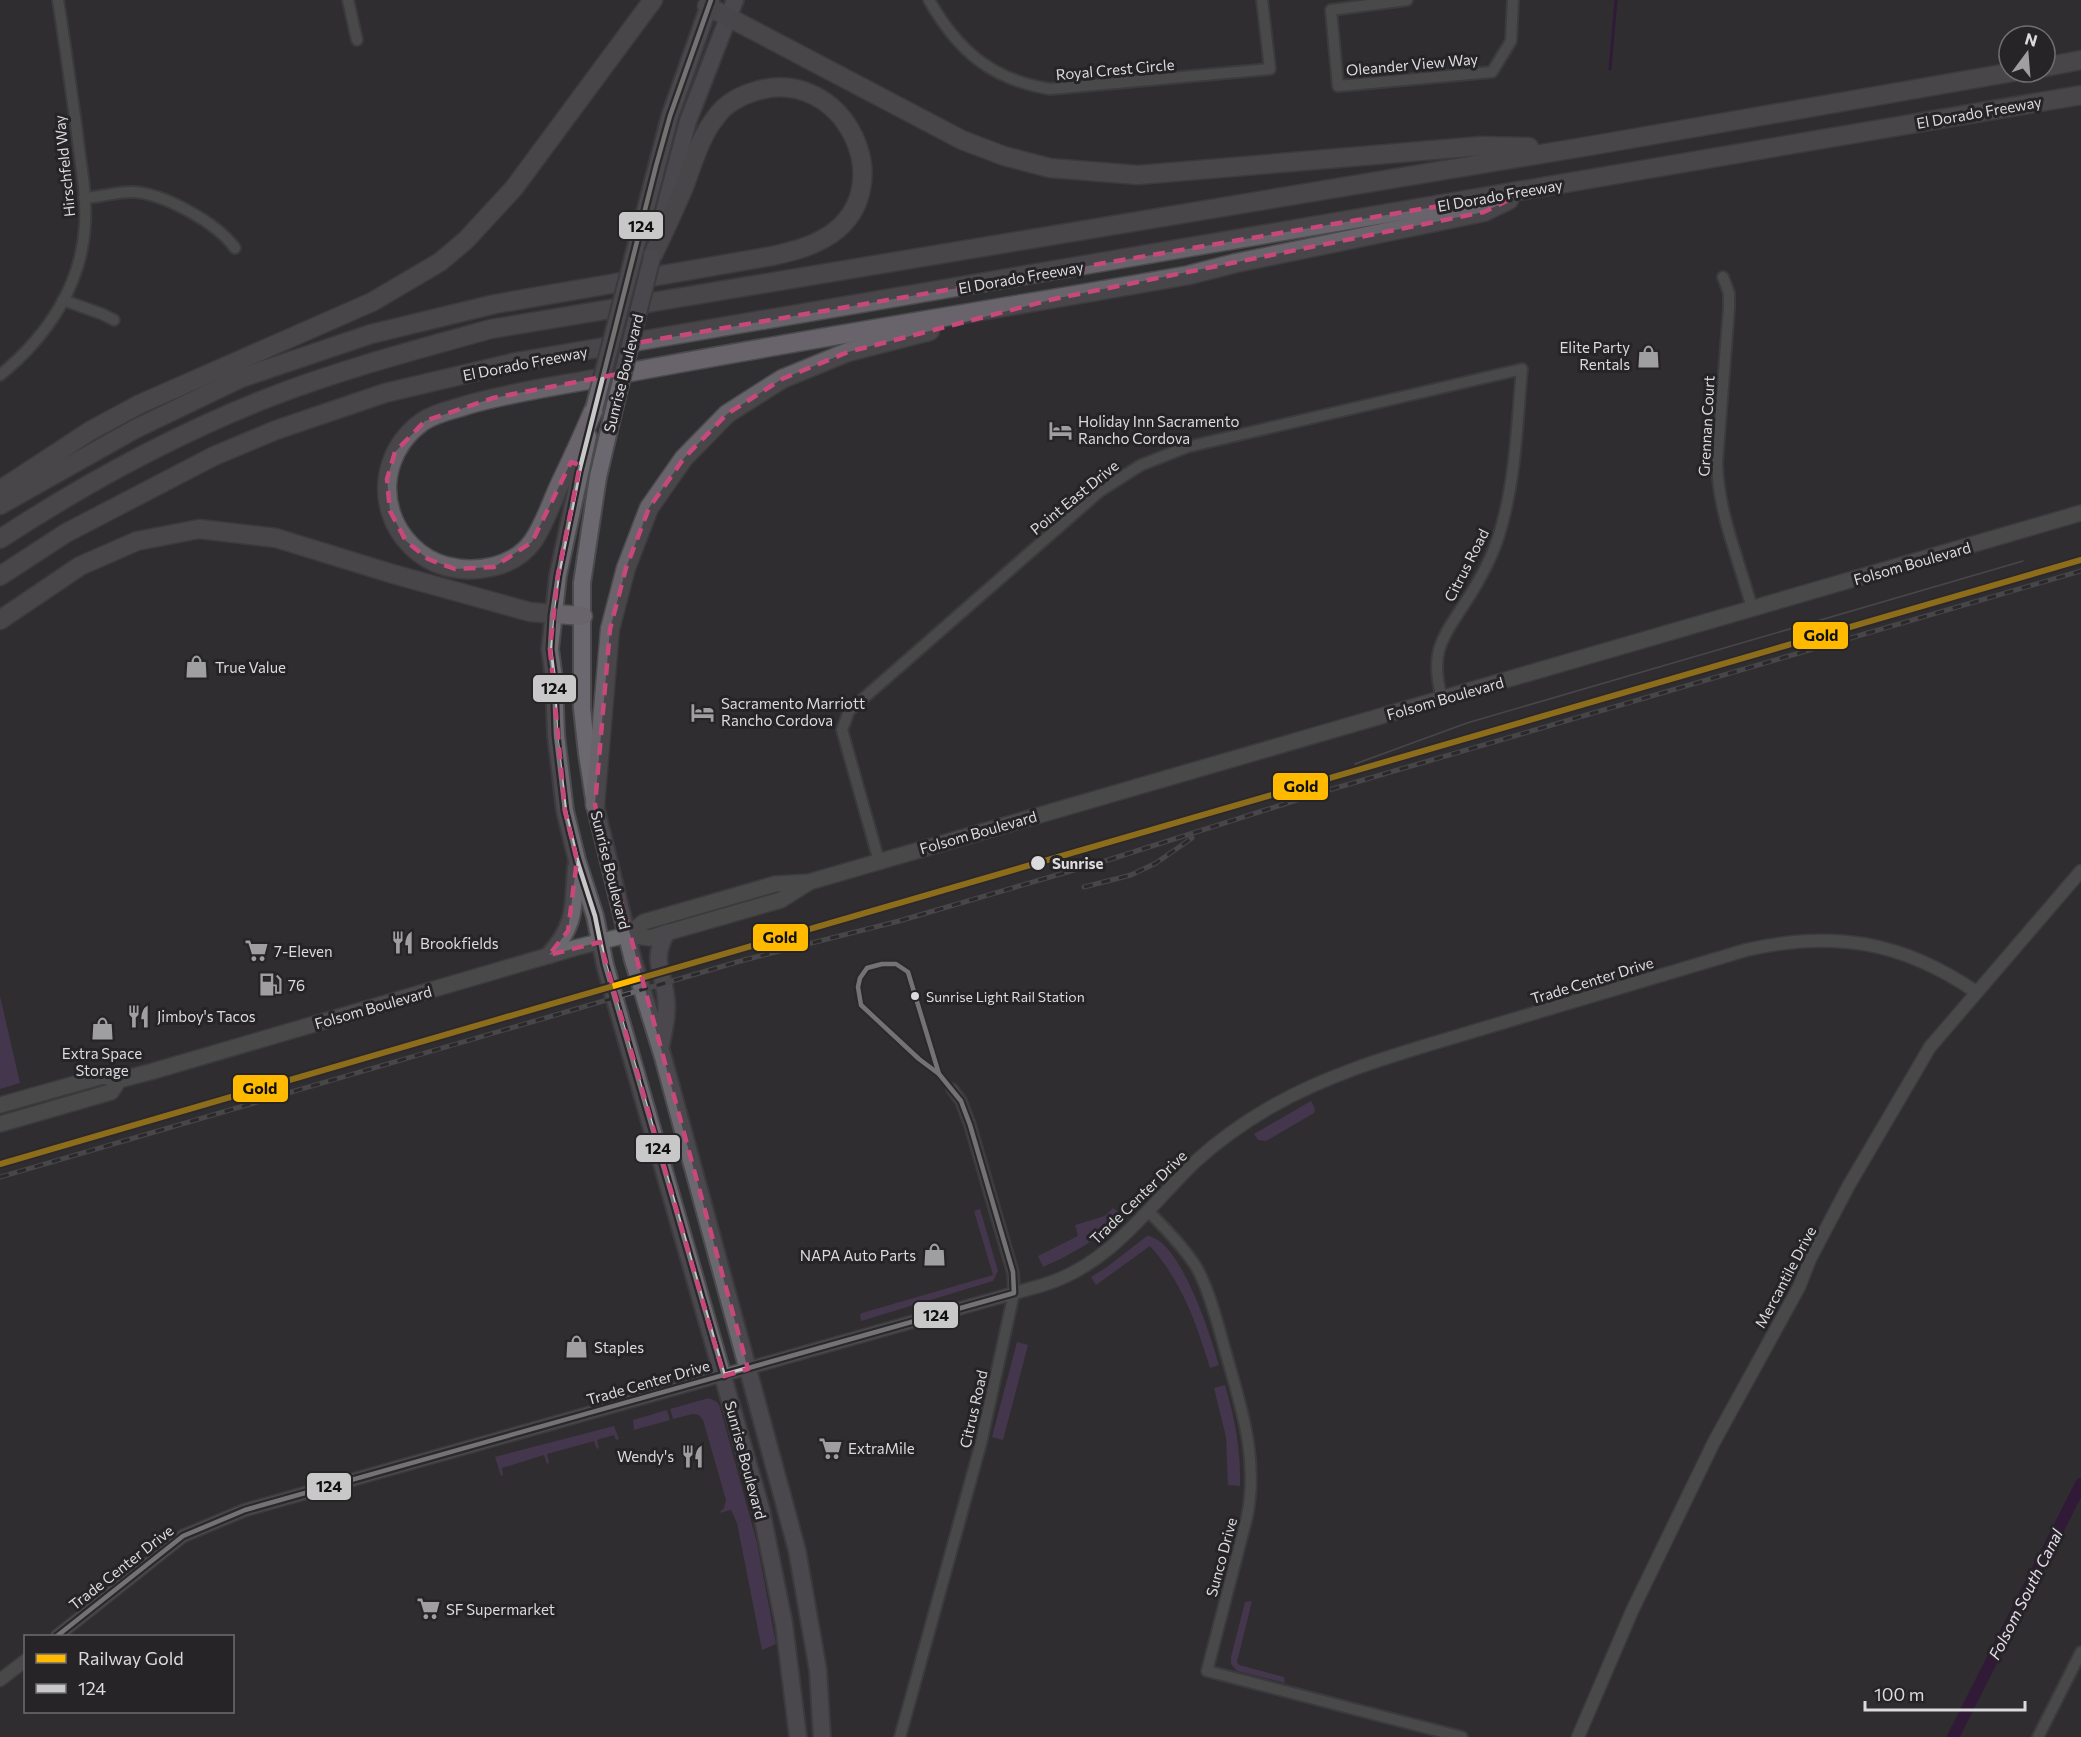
<svg xmlns="http://www.w3.org/2000/svg" width="2081" height="1737" font-family="Commissioner,sans-serif">
<rect width="100%" height="100%" fill="#2f2e30"/>
<!-- green -->
<g fill="#5e406f">
<polygon points="0,996 20,1083 0,1089"/>
<polygon points="1311,1101 1315,1109 1314,1113 1266,1141 1258,1140 1254,1134"/>
<path d="M1113 1208 1123 1216C1099 1238 1073 1254 1043 1267L1038 1256 1078 1236 1075 1225 1105 1216Z"/>
<polygon points="980,1209 998,1271 993,1281 861,1321 860,1315 862,1313 993,1275 974,1211"/>
<path d="M1147 1236C1180 1238 1211 1337 1219 1365L1210 1368C1196 1322 1182 1282 1150 1246L1096 1285 1091 1277 1107 1267Z"/>
<polygon points="1017,1342 1028,1345 1003,1440 992,1437"/>
<path d="M1225 1385C1235 1419 1241 1450 1240 1486L1228 1485 1226 1437 1214 1388Z"/>
<polygon points="709,1398 717,1402 720,1407 757,1543 776,1644 762,1650 737,1523 731,1510 719,1513 724,1508 726,1500 703,1420 699,1415 693,1414 673,1419 670,1409"/>
<polygon points="667,1410 670,1420 634,1430 633,1420"/>
<polygon points="614,1426 619,1439 616,1440 614,1435 597,1440 599,1448 597,1449 594,1441 547,1454 549,1463 547,1464 544,1455 502,1468 503,1475 501,1476 495,1457"/>
<polygon points="1252,1601 1237,1662 1239,1665 1284,1677 1285,1683 1237,1671 1231,1664 1231,1657 1245,1602"/>
</g>
<g fill="none" stroke-linecap="round" stroke-linejoin="round">
<!-- stream -->
<polyline stroke="#310444" stroke-width="3" points="1610,69 1616,0"/>
<!-- canal -->
<polyline stroke="#310444" stroke-width="12" points="1953,1737 2081,1484"/>
<defs>
<g id="minor">
<polyline points="348,0 357,40"/>
<path d="M929 0C958 51 992 80 1050 89L1270 69 1262 0"/>
<polyline points="1407,0 1331,10 1338,86 1492,72 1511,41 1513,0"/>
<path d="M84 198C100 197 115 192 131 192 162 192 217 223 235 248"/>
<path d="M1723 277 1729 293V308L1717 462C1718 513 1739 560 1752 608"/>
<polyline points="63,300 102,314 114,320"/>
<path d="M0 375C47 337 82 285 85 224 87 193 80 162 77 132 71 88 65 44 58 0"/>
<path d="M879 861 842 730 849 711 1100 491 1141 465 1187 447 1522 369C1517 422 1516 476 1501 528 1494 555 1479 582 1463 606 1454 620 1444 633 1439 650 1435 665 1438 684 1442 699"/>
<path d="M1149 1212C1164 1227 1190 1254 1199 1272 1211 1296 1218 1325 1225 1350 1241 1407 1259 1458 1247 1517L1207 1671 1462 1737"/>
<polyline points="900,1737 981,1443 1014,1293 1013,1273 970,1125 961,1101 952,1089"/>
<polyline points="2038,1737 2081,1652"/>
</g>
<g id="tertiary">
<path d="M57 1636 183 1536 245 1510 1043 1285C1110 1265 1148 1207 1196 1161 1218 1141 1243 1123 1269 1108 1334 1070 1409 1051 1481 1029 1569 1003 1658 976 1746 950 1833 930 1902 941 1976 992"/>
<polyline points="0,1680 26,1660"/>
<polyline points="1578,1737 1632,1611 1714,1442 1799,1287 1810,1259 1849,1185 1930,1047 2081,871"/>
</g>
<g id="secondary">
<polyline points="627,935 644,922 775,884 809,882 2081,513"/>
<polyline points="0,1105 103,1076 119,1080 150,1072 578,947 627,935 650,938 666,933 781,900 808,883"/>
<polyline points="0,1124 111,1092 119,1080"/>
</g>
<g id="primary">
<polyline points="659,230 688,121 735,0"/>
<polyline points="634,254 670,116 711,0"/>
<polyline points="615,405 598,477 582,583 582,708 587,754 595,805 633,960 663,1057 797,1550 818,1670 822,1737"/>
<polyline points="588,436 558,575 550,649 554,679 556,735 565,811 577,860 595,916 605,965 761,1509 784,1624 798,1737"/>
<path d="M549 955C577 924 573 906 576 867"/>
<path d="M661 1045C664 1029 668 1014 666 998 663 969 651 962 666 933"/>
</g>
<g id="motorway">
<polyline points="707,6 962,140 1004,156 1050,168 1138,175 1481,146 1529,147"/>
<polyline points="2045,67 2081,60"/>
<path d="M594 409C583 435 571 461 559 486 551 504 544 525 533 541 514 568 475 574 445 566 420 559 399 538 391 513 380 479 393 443 422 422 435 413 452 410 467 405 512 392 558 386 604 377 798 340 994 310 1189 275L1236 263 1484 212 1509 200"/>
<polyline points="0,490 90,431 140,404 372,302 440,262 466,240 514,188 653,0"/>
<path d="M0 505 135 429 241 378 371 334 495 304 772 256C789 252 807 248 823 239 907 193 844 61 753 92 739 96 724 105 716 117 700 137 693 163 684 187 674 211 663 234 652 257"/>
<path d="M0 539C84 484 172 436 265 399 339 370 415 350 491 329L1595 145 2013 72"/>
<polyline points="0,576 66,533 214,456 276,430 385,393 516,362 2081,95"/>
<polyline points="0,620 80,566 137,541 199,529 276,538 393,574 530,612 583,616"/>
<polyline points="595,805 610,629 626,568 649,508 684,458 727,414 782,379 848,352 930,331"/>
</g>
</defs>
<!-- minor casing -->
<use href="#minor" stroke="#4b4a4c" stroke-width="14"/>
<!-- tertiary casing -->
<use href="#tertiary" stroke="#4b4a4c" stroke-width="15"/>
<!-- secondary casing -->
<use href="#secondary" stroke="#4b4a4c" stroke-width="18"/>
<!-- primary casing -->
<use href="#primary" stroke="#4b4a4c" stroke-width="20"/>
<!-- motorway casing -->
<use href="#motorway" stroke="#4b4a4c" stroke-width="21"/>
<!-- minor -->
<use href="#minor" stroke="#6b6a6c" stroke-width="10"/>
<!-- tertiary -->
<use href="#tertiary" stroke="#6b6a6c" stroke-width="12"/>
<!-- secondary -->
<use href="#secondary" stroke="#6b6a6c" stroke-width="15"/>
<!-- primary -->
<use href="#primary" stroke="#6c6870" stroke-width="16"/>
<!-- motorway -->
<use href="#motorway" stroke="#69646c" stroke-width="18"/>
<!-- tram -->
<polyline stroke="#656466" stroke-width="1.5" points="1355,764 1467,723 2023,561"/>
<defs>
<g id="rail">
<polyline points="1084,887 1131,875 1156,863 1192,838"/>
<polyline points="0,1177 744,960 899,921 1105,861 1322,792 2081,571"/>
</g>
</defs>
<!-- rail casing -->
<use href="#rail" stroke="#656466" stroke-width="5"/>
<!-- rail -->
<use href="#rail" stroke="#262427" stroke-width="3" stroke-dasharray="9" stroke-linecap="butt"/>
<defs>
<g id="primary-bridge">
<polyline points="615,405 652,257"/>
<polyline points="594,409 634,254"/>
</g>
</defs>
<!-- primary-bridge casing -->
<use href="#primary-bridge" stroke="#4b4a4c" stroke-width="20" stroke-linecap="butt"/>
<!-- primary-bridge -->
<use href="#primary-bridge" stroke="#6c6870" stroke-width="16"/>
<defs>
<g id="bus-1">
<polyline points="711,0 670,116 656,166 579,472 558,575 552,615 550,649 554,679 556,735 565,811 577,860 595,916 605,965 724,1376"/>
<polygon points="882,964 896,964 908,972 939,1074 919,1059 861,1005 858,987 860,978 867,968"/>
<polyline points="57,1636 183,1536 245,1510 1014,1293 1013,1272 970,1125 961,1101 939,1074"/>
</g>
</defs>
<!-- bus-1 casing -->
<use href="#bus-1" stroke="#262427" stroke-width="9"/>
<!-- bus-1 -->
<use href="#bus-1" stroke="#c8c8c8" stroke-width="4.5"/>
<defs>
<polyline id="rail-1" points="0,1164 2081,560"/>
</defs>
<!-- rail-1 casing -->
<use href="#rail-1" stroke="#262427" stroke-width="10"/>
<!-- rail-1 -->
<use href="#rail-1" stroke="#ffba00" stroke-width="6"/>
</g>
<!-- marked area -->
<path d="M0 0H2081V1737H0ZM1527 191 1484 212 1054 299 848 352 782 379 727 414 684 458 649 508 626 568 610 629 595 805 748 1369 724 1376 600 942 549 955 568 931 577 860 565 811 550 649 558 575 580 465 571 462 532 542 494 567 455 569 428 559 406 541 390 511 387 479 395 452 425 421 493 398 623 373 630 344Z" fill="#2f2e30" fill-opacity=".55" fill-rule="evenodd"/>
<path fill="none" stroke="#c8487b" stroke-width="4.5" stroke-dasharray="12 8" stroke-linejoin="round" d="M1527 191 1484 212 1054 299 848 352 782 379 727 414 684 458 649 508 626 568 610 629 595 805 748 1369 724 1376 600 942 549 955 568 931 577 860 565 811 550 649 558 575 580 465 571 462 532 542 494 567 455 569 428 559 406 541 390 511 387 479 395 452 425 421 493 398 623 373 630 344Z"/>
<!-- icons -->
<defs>
<symbol id="shop-bare" viewBox="-9 -9 18 18"><path d="M-5-2.5h2.3a2.7 3.5 0 0 1 5.4 0H5L5.5 6h-11ZM-1.5-2.5h3a1.5 2.3 0 0 0-3 0Z" fill="#9f9ea0" stroke="#262427" stroke-width="2.5" paint-order="stroke"/></symbol>
<symbol id="hotel-bare" viewBox="-9 -9 18 18"><path d="M-6-4.5h1.5V1H6V5H4.5V3h-9V5H-6ZM-4 0a1.8 1.8 0 1 1 3.6 0ZM.5 0V-2.5h3Q6-2.5 6 0Z" fill="#9f9ea0" stroke="#262427" stroke-width="2.5" paint-order="stroke"/></symbol>
<symbol id="restaurant-bare" viewBox="-9 -9 18 18"><path d="M-5-6h1v4h1v-4h1v4h1v-4h1v5L-1.5 .5V6h-2V.5L-5-1ZM5-6V6H3V1.5H1.5Q1.5-4 5-6Z" fill="#9f9ea0" stroke="#262427" stroke-width="2.5" paint-order="stroke"/></symbol>
<symbol id="supermarket-bare" viewBox="-9 -9 18 18"><path d="M-6-5.5h2.5l.6 2H6L4.5 2H-2.5L-4.4-4H-6ZM-1.5 3.2a1.3 1.3 0 1 0 .1 0ZM3 3.2a1.3 1.3 0 1 0 .1 0Z" fill="#9f9ea0" stroke="#262427" stroke-width="2.5" paint-order="stroke"/></symbol>
<symbol id="fuel-bare" viewBox="-9 -9 18 18"><path d="M-5.5-6h7V0h2V4h1.3V-2.5L3-4.5l.8-.8L6-3V5H2.5V1h-1V6h-7ZM-4.2-4.7v3.2H.2V-4.7Z" fill="#9f9ea0" stroke="#262427" stroke-width="2.5" paint-order="stroke"/></symbol>
</defs>
<g fill-rule="evenodd">
<use href="#shop-bare" x="1632" y="340" width="33" height="33"/>
<use href="#hotel-bare" x="1044" y="414" width="33" height="33"/>
<use href="#shop-bare" x="180" y="650" width="33" height="33"/>
<use href="#hotel-bare" x="686" y="696" width="33" height="33"/>
<use href="#restaurant-bare" x="386" y="926" width="33" height="33"/>
<use href="#supermarket-bare" x="240" y="934" width="33" height="33"/>
<use href="#fuel-bare" x="254" y="968" width="33" height="33"/>
<use href="#restaurant-bare" x="122" y="1000" width="33" height="33"/>
<use href="#shop-bare" x="86" y="1012" width="33" height="33"/>
<use href="#shop-bare" x="918" y="1238" width="33" height="33"/>
<use href="#shop-bare" x="560" y="1330" width="33" height="33"/>
<use href="#supermarket-bare" x="814" y="1432" width="33" height="33"/>
<use href="#restaurant-bare" x="676" y="1440" width="33" height="33"/>
<use href="#supermarket-bare" x="412" y="1592" width="33" height="33"/>
</g>
<!-- markers -->
<g fill="#dbdadc" stroke="#262427" stroke-width="2">
<circle cx="1038" cy="863" r="8"/>
<circle cx="915" cy="996" r="5"/>
</g>
<g text-anchor="middle" dominant-baseline="central" stroke-width="6" stroke-linejoin="round" paint-order="stroke">
<!-- bus labels -->
<g font-size="14" fill="#dbdadc" stroke="#262427" text-anchor="start">
<text x="926" y="996">Sunrise Light Rail Station</text>
</g>
<!-- street labels -->
<g font-size="15" fill="#dbdadc" stroke="#262427">
<text transform="translate(1412 64) rotate(-5)">Oleander View Way</text>
<text transform="translate(1115 69) rotate(-5)">Royal Crest Circle</text>
<text transform="translate(1979 112) rotate(-10)">El Dorado Freeway</text>
<text transform="translate(64 166) rotate(-96)">Hirschfeld Way</text>
<text transform="translate(1500 195) rotate(-10)">El Dorado Freeway</text>
<text transform="translate(1021 277) rotate(-10)">El Dorado Freeway</text>
<text transform="translate(525 363) rotate(-11)">El Dorado Freeway</text>
<text transform="translate(623 373) rotate(-76)">Sunrise Boulevard</text>
<text transform="translate(1706 426) rotate(-87)">Grennan Court</text>
<text transform="translate(1074 497) rotate(-39)">Point East Drive</text>
<text transform="translate(1912 563) rotate(-16)">Folsom Boulevard</text>
<text transform="translate(1466 565) rotate(-63)">Citrus Road</text>
<text transform="translate(1445 698) rotate(-16)">Folsom Boulevard</text>
<text transform="translate(978 832) rotate(-16)">Folsom Boulevard</text>
<text transform="translate(611 870) rotate(76)">Sunrise Boulevard</text>
<text transform="translate(1592 980) rotate(-17)">Trade Center Drive</text>
<text transform="translate(373 1007) rotate(-16)">Folsom Boulevard</text>
<text transform="translate(1138 1197) rotate(-44)">Trade Center Drive</text>
<text transform="translate(1785 1277) rotate(-62)">Mercantile Drive</text>
<text transform="translate(648 1382) rotate(-16)">Trade Center Drive</text>
<text transform="translate(973 1409) rotate(-77)">Citrus Road</text>
<text transform="translate(746 1460) rotate(75)">Sunrise Boulevard</text>
<text transform="translate(1221 1557) rotate(-75)">Sunco Drive</text>
<text transform="translate(121 1567) rotate(-38)">Trade Center Drive</text>
</g>
<!-- poi labels -->
<g font-size="15" fill="#dbdadc" stroke="#262427" text-anchor="start">
<text x="1630" y="347" text-anchor="end">Elite Party<tspan x="1630" dy="17">Rentals</tspan></text>
<text x="1078" y="421">Holiday Inn Sacramento<tspan x="1078" dy="17">Rancho Cordova</tspan></text>
<text x="215" y="667">True Value</text>
<text x="721" y="703">Sacramento Marriott<tspan x="721" dy="17">Rancho Cordova</tspan></text>
<text x="420" y="943">Brookfields</text>
<text x="274" y="951">7-Eleven</text>
<text x="288" y="985">76</text>
<text x="157" y="1016">Jimboy's Tacos</text>
<text x="102" y="1053" text-anchor="middle">Extra Space<tspan x="102" dy="17">Storage</tspan></text>
<text x="916" y="1255" text-anchor="end">NAPA Auto Parts</text>
<text x="594" y="1347">Staples</text>
<text x="848" y="1448">ExtraMile</text>
<text x="674" y="1456" text-anchor="end">Wendy's</text>
<text x="446" y="1609">SF Supermarket</text>
</g>
<!-- stop labels -->
<g font-size="15" font-weight="bold" fill="#dbdadc" stroke="#262427" text-anchor="start">
<text x="1052" y="863">Sunrise</text>
</g>
<!-- water labels -->
<g font-size="16" font-style="italic" fill="#e8dcf0" stroke="#262427">
<text transform="translate(2025 1594) rotate(-63)">Folsom South Canal</text>
</g>
</g>
<g stroke="#262427" stroke-width="2">
<rect x="618" y="211" width="46" height="29" rx="6" fill="#c8c8c8"/>
<rect x="1792" y="621" width="57" height="29" rx="6" fill="#ffba00"/>
<rect x="532" y="674" width="45" height="29" rx="6" fill="#c8c8c8"/>
<rect x="1272" y="772" width="57" height="29" rx="6" fill="#ffba00"/>
<rect x="752" y="923" width="57" height="29" rx="6" fill="#ffba00"/>
<rect x="232" y="1074" width="57" height="29" rx="6" fill="#ffba00"/>
<rect x="635" y="1134" width="46" height="29" rx="6" fill="#c8c8c8"/>
<rect x="913" y="1301" width="46" height="28" rx="6" fill="#c8c8c8"/>
<rect x="306" y="1472" width="46" height="29" rx="6" fill="#c8c8c8"/>
</g>
<g font-size="16" text-anchor="middle" font-weight="bold" fill="#111">
<text x="641" y="232">124</text>
<text x="1821" y="641">Gold</text>
<text x="554" y="694">124</text>
<text x="1301" y="792">Gold</text>
<text x="780" y="943">Gold</text>
<text x="260" y="1094">Gold</text>
<text x="658" y="1154">124</text>
<text x="936" y="1321">124</text>
<text x="329" y="1492">124</text>
</g>
<!-- legend -->
<rect x="24" y="1635" width="210" height="78" fill="#262427" stroke="#6e6d6f" stroke-width="1.5"/>
<rect x="36" y="1654" width="30" height="9" fill="#ffba00" stroke="#6e6d6f" stroke-width="1.5"/>
<text x="78" y="1665" font-size="18" fill="#dbdadc">Railway Gold</text>
<rect x="36" y="1684" width="30" height="9" fill="#c8c8c8" stroke="#6e6d6f" stroke-width="1.5"/>
<text x="78" y="1695" font-size="18" fill="#dbdadc">124</text>
<!-- north arrow -->
<g transform="translate(2027 54) rotate(16)"><circle r="28" fill="#262427" stroke="#6e6d6f" stroke-width="1.5"/>
<path d="M0-4.5L10 22L0 15L-10 22Z" fill="#9f9ea0"/>
<text y="-9" font-size="16" font-weight="bold" text-anchor="middle" fill="#dbdadc">N</text>
</g>
<!-- scale -->
<path d="M1865 1701v9h160v-9" fill="none" stroke="#dbdadc" stroke-width="3"/>
<text x="1874" y="1701" font-size="18" fill="#dbdadc" stroke="#262427" stroke-width="4.5" paint-order="stroke">100 m</text>
</svg>
